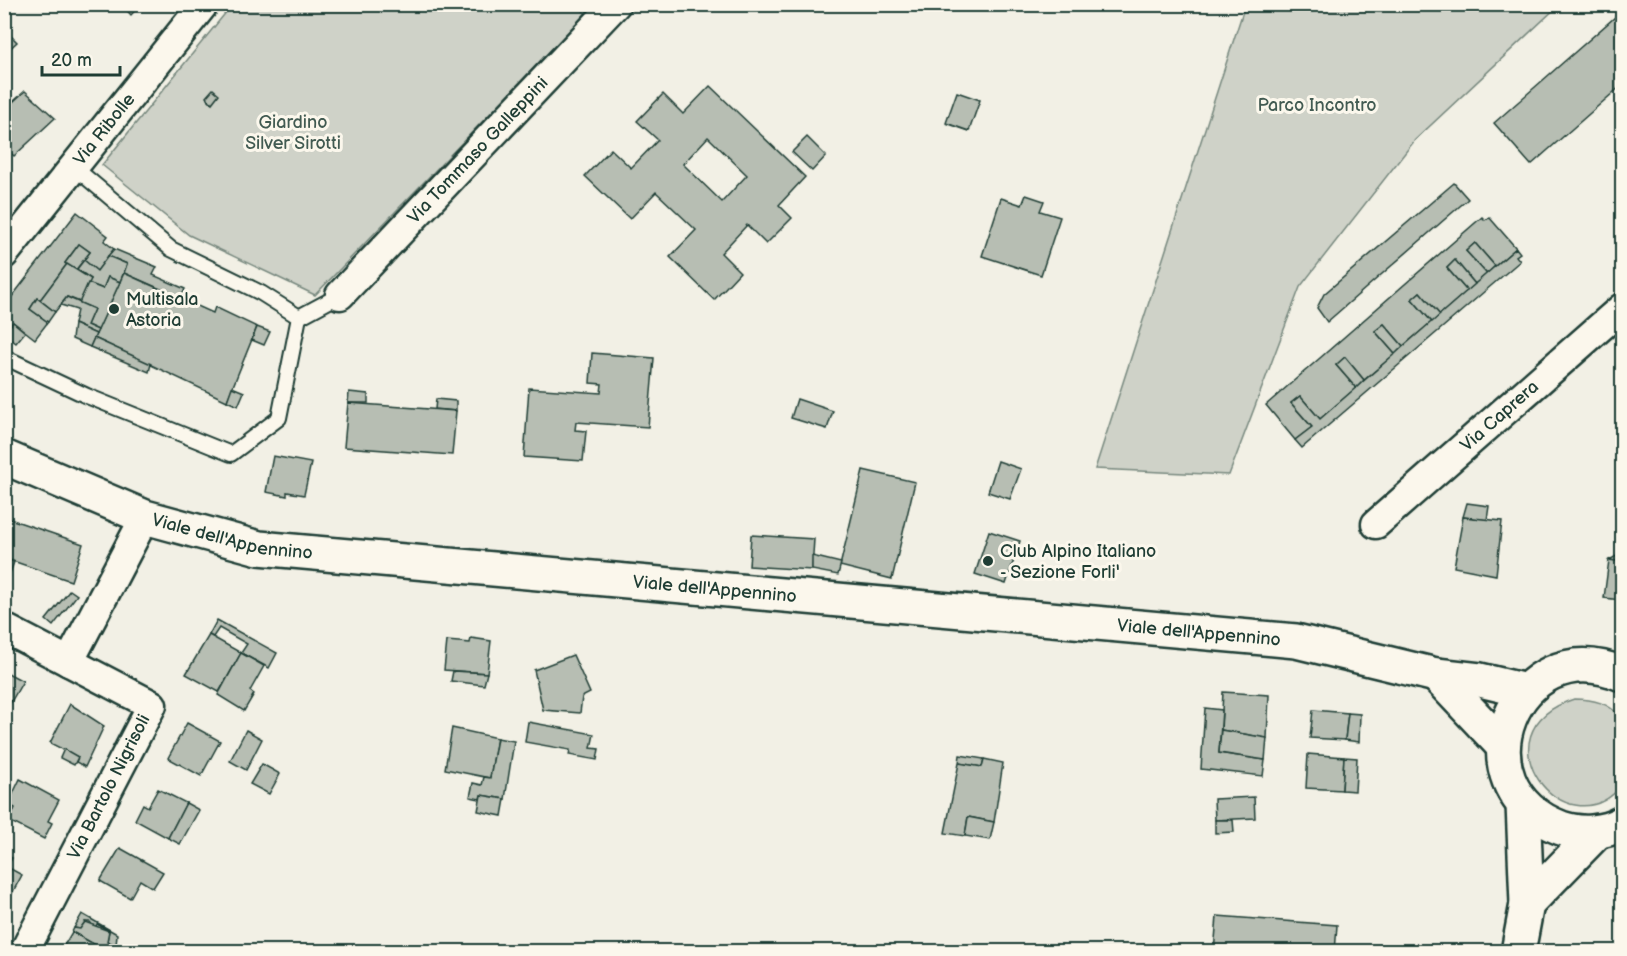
<svg xmlns="http://www.w3.org/2000/svg" width="1627" height="956" font-family="'Balsamiq Sans',sans-serif">
<rect width="100%" height="100%" fill="#f2f0e5"/>
<filter id="ink" filterUnits="userSpaceOnUse"><feTurbulence type="fractalNoise" baseFrequency=".0167" numOctaves="2"/><feDisplacementMap in="SourceGraphic" scale="12" xChannelSelector="R" yChannelSelector="G"/><feConvolveMatrix kernelMatrix="1 2 1 2 8 2 1 2 1" color-interpolation-filters="sRGB"/></filter>
<g filter="url(#ink)">
<!-- green -->
<g fill="#cfd2c8" stroke="#77887e" stroke-width="1.5">
<polygon points="577,4 586,14 315,295 189,235 102,165 232,5"/>
<polygon points="1245,5 1559,5 1415,140 1300,287 1229,475 1095,469"/>
<path d="M1574 699C1594 699 1609 703 1622 718V785C1566 854 1472 732 1574 699Z"/>
</g>
<!-- building -->
<g fill="#b7beb3" stroke="#1f3d34" stroke-width="1.5" fill-rule="evenodd">
<polygon points="121,4 141,4 131,15"/>
<polygon points="1622,11 1622,85 1531,165 1494,123"/>
<polygon points="4,29 17,42 4,54"/>
<path d="M710 86 805 177 779 205 792 218 766 244 747 225 721 253 740 272 714 300 670 257 696 230 656 192 630 219 585 176 611 149 631 168 658 140 637 121 663 94 683 114ZM708 137 747 175 722 202 683 164Z"/>
<polygon points="213,89 219,94 212,103 206,97"/>
<polygon points="25,91 55,118 14,156 4,147 4,110"/>
<polygon points="957,92 980,100 969,131 946,123"/>
<polygon points="807,137 826,156 812,171 792,152"/>
<polygon points="1454,183 1468,199 1327,322 1317,308 1324,294"/>
<polygon points="1026,195 1044,201 1040,211 1060,217 1041,275 982,256 1001,198 1022,205"/>
<polygon points="77,212 108,236 104,241 114,249 97,271 84,260 90,252 79,244 65,263 67,264 40,300 37,298 30,309 48,322 35,339 13,322 9,327 4,323 4,307"/>
<polygon points="1482,217 1485,220 1489,217 1516,248 1495,266 1475,243 1466,251 1487,274 1475,284 1455,260 1447,268 1467,291 1440,315 1420,292 1412,299 1432,322 1403,346 1384,324 1375,331 1395,354 1364,380 1345,357 1336,365 1356,388 1320,419 1300,396 1291,403 1312,427 1295,440 1266,405"/>
<polygon points="1475,243 1495,266 1487,274 1466,251"/>
<polygon points="79,244 90,252 75,271 65,263"/>
<polygon points="1516,248 1520,253 1516,256 1520,261 1302,448 1295,440 1312,427 1291,403 1300,396 1320,419"/>
<polygon points="114,249 157,267 153,275 185,289 181,298 124,273 127,264 108,256"/>
<polygon points="108,256 127,264 120,282 108,277 103,289 88,283 91,279 77,269 84,260 97,271"/>
<polygon points="1455,260 1475,284 1467,291 1447,268"/>
<polygon points="67,264 91,279 80,302 67,297 55,312 40,300"/>
<polygon points="124,273 213,313 215,307 257,327 227,401 94,338"/>
<polygon points="108,277 120,282 98,330 87,325 94,309 79,303 88,283 103,289"/>
<polygon points="1420,292 1440,315 1432,322 1412,299"/>
<polygon points="67,297 94,309 87,325 98,330 96,334 74,324 77,310 61,305"/>
<polygon points="37,298 55,312 48,322 30,309"/>
<polygon points="13,322 25,332 16,343 4,334"/>
<polygon points="74,324 96,334 90,347 72,339"/>
<polygon points="1384,324 1403,346 1395,354 1375,331"/>
<polygon points="257,327 270,332 264,345 252,340"/>
<polygon points="94,338 151,364 149,372 90,347"/>
<polygon points="592,353 654,358 648,427 576,422 575,430 586,431 583,461 524,457 529,388 601,393 602,384 590,383"/>
<polygon points="1345,357 1364,380 1356,388 1336,365"/>
<polygon points="232,387 244,392 238,406 227,401"/>
<polygon points="349,392 368,394 368,403 348,403"/>
<polygon points="436,399 456,401 456,411 435,409"/>
<polygon points="797,399 833,411 827,429 791,418"/>
<polygon points="348,403 456,411 452,455 344,447"/>
<polygon points="273,456 311,463 304,495 287,492 287,496 266,492"/>
<polygon points="998,461 1021,469 1010,499 988,492"/>
<polygon points="863,470 915,482 892,579 840,566"/>
<polygon points="1467,503 1489,506 1487,520 1463,517"/>
<polygon points="4,517 83,544 71,581 4,558"/>
<polygon points="1463,517 1502,521 1496,575 1454,567"/>
<polygon points="989,531 1020,541 1006,584 975,574"/>
<polygon points="751,535 814,539 812,570 749,566"/>
<polygon points="1622,553 1622,562 1609,560"/>
<polygon points="812,556 841,563 838,575 812,570"/>
<polygon points="4,558 14,562 4,590"/>
<polygon points="1609,560 1622,562 1621,600 1604,598"/>
<polygon points="70,590 77,595 53,626 46,620"/>
<polygon points="217,620 277,653 269,668 241,653 247,644 219,628 213,637 209,635"/>
<polygon points="209,635 241,653 219,692 186,674"/>
<polygon points="471,638 491,641 487,673 444,670 447,641 470,643"/>
<polygon points="241,653 264,666 250,691 254,694 244,711 218,695"/>
<polygon points="573,655 590,693 582,697 580,713 543,710 534,670"/>
<polygon points="4,671 23,681 4,714"/>
<polygon points="453,671 487,673 484,685 451,681"/>
<polygon points="1223,692 1269,695 1267,738 1221,730"/>
<polygon points="70,704 104,726 85,767 76,762 78,757 50,743"/>
<polygon points="1205,708 1222,710 1219,753 1265,760 1263,776 1201,769"/>
<polygon points="1313,710 1348,713 1345,740 1310,738"/>
<polygon points="1348,713 1360,714 1359,742 1345,740"/>
<polygon points="528,722 594,734 591,748 599,749 597,760 569,755 570,750 525,742"/>
<polygon points="187,723 220,741 201,776 168,758"/>
<polygon points="452,728 497,738 490,778 445,769"/>
<polygon points="246,730 262,739 246,770 230,761"/>
<polygon points="1221,730 1267,738 1265,760 1219,753"/>
<polygon points="497,738 514,741 505,799 481,795 480,799 470,797 473,783 482,785 484,777 490,778"/>
<polygon points="64,749 78,757 74,765 60,758"/>
<polygon points="1308,754 1344,757 1342,790 1306,788"/>
<polygon points="960,755 984,759 982,767 959,763"/>
<polygon points="1344,757 1357,758 1355,791 1342,790"/>
<polygon points="984,759 1003,763 994,822 968,817 965,836 945,833 959,763 982,767"/>
<polygon points="262,764 280,774 269,794 250,784"/>
<polygon points="20,779 59,800 48,821 52,823 44,839 9,821 15,808 8,804"/>
<polygon points="158,789 186,803 168,838 135,820 143,804 148,807"/>
<polygon points="481,795 505,799 502,816 478,811"/>
<polygon points="1254,797 1255,818 1215,820 1214,799"/>
<polygon points="186,803 199,810 180,844 168,838"/>
<polygon points="968,817 994,822 990,840 965,836"/>
<polygon points="1215,820 1233,820 1234,832 1215,833"/>
<polygon points="120,848 163,872 153,888 140,880 130,898 100,881"/>
<polygon points="4,854 12,858 7,867 22,875 4,908"/>
<polygon points="82,914 117,934 116,946 107,941 109,931 97,924 95,928 90,922 85,922 80,929 74,928"/>
<polygon points="1217,916 1337,925 1335,952 1214,952"/>
<polygon points="85,922 109,931 107,941 121,949 119,952 108,952 72,932 74,928 80,929"/>
<polygon points="72,932 108,952 67,952 62,949"/>
</g>
<g fill="none" stroke-linecap="round" stroke-linejoin="round">
<defs>
<g id="service">
<polyline points="299,317 340,295"/>
<polyline points="4,357 87,396 231,454 279,418 299,317 261,293 171,249 74,167"/>
</g>
<g id="minor">
<path id="s1" d="M4 254 204 4"/>
<path id="s2" d="M340 295 616 4"/>
<path id="s3" d="M1376 524 1622 308"/>
<polyline points="4,628 152,705 24,952"/>
<polyline points="69,662 145,517"/>
</g>
<g id="secondary">
<path id="s4" d="M4 457 145 517 259 548 1296 641 1436 675 1480 680 1526 691"/>
<path d="M1622 674C1514 628 1451 787 1561 828 1580 835 1605 833 1622 823"/>
<polyline points="1436,675 1502,745"/>
<polyline points="1527,904 1597,832"/>
<polyline points="1518,952 1527,904 1523,804"/>
</g>
</defs>
<!-- service casing -->
<use href="#service" stroke="#1f3d34" stroke-width="18"/>
<!-- minor casing -->
<use href="#minor" stroke="#1f3d34" stroke-width="33"/>
<!-- secondary casing -->
<use href="#secondary" stroke="#1f3d34" stroke-width="38"/>
<!-- service -->
<use href="#service" stroke="#fbf7ec" stroke-width="14"/>
<!-- minor -->
<use href="#minor" stroke="#fbf7ec" stroke-width="28"/>
<!-- secondary -->
<use href="#secondary" stroke="#fbf7ec" stroke-width="33"/>
</g>
</g>
<!-- markers -->
<g fill="#1f3d34" stroke="#fbf7ec" stroke-width="2">
<circle cx="114" cy="309" r="6"/>
<circle cx="988" cy="561" r="6"/>
</g>
<g text-anchor="middle" dominant-baseline="central" stroke-width="6" stroke-linejoin="round" paint-order="stroke">
<!-- park labels -->
<g font-size="18" fill="#425b52" stroke="#fbf7ec">
<text x="1317" y="105">Parco Incontro</text>
<text x="293" y="122">Giardino<tspan x="293" dy="21">Silver Sirotti</tspan></text>
</g>
<!-- street labels -->
<g font-size="18" fill="#1f3d34" stroke="#fbf7ec">
<text stroke="none"><textPath href="#s1" startOffset="160">Via Ribolle</textPath></text>
<text stroke="none"><textPath href="#s2" startOffset="200">Via Tommaso Galleppini</textPath></text>
<text stroke="none"><textPath href="#s3" startOffset="164">Via Caprera</textPath></text>
<text stroke="none"><textPath href="#s4" startOffset="243">Viale dell'Appennino</textPath></text>
<text stroke="none"><textPath href="#s4" startOffset="729">Viale dell'Appennino</textPath></text>
<text stroke="none"><textPath href="#s4" startOffset="1215">Viale dell'Appennino</textPath></text>
<text transform="translate(109 787) rotate(-63)">Via Bartolo Nigrisoli</text>
</g>
<!-- poi labels -->
<g font-size="18" fill="#1f3d34" stroke="#fbf7ec" text-anchor="start">
<text x="126" y="299">Multisala<tspan x="126" dy="21">Astoria</tspan></text>
<text x="1000" y="551">Club Alpino Italiano<tspan x="1000" dy="21">- Sezione Forli'</tspan></text>
</g>
</g>
<!-- margin -->
<rect width="1627" height="956" fill="none" stroke="#fbf7ec" stroke-width="24"/>
<rect x="12" y="12" width="1603" height="932" fill="none" stroke="#1f3d34" stroke-width="2" filter="url(#ink)"/>
<!-- scale -->
<path d="M42 66v9h78v-9" fill="none" stroke="#1f3d34" stroke-width="3"/>
<text x="51" y="66" font-size="18" fill="#1f3d34" stroke="#fbf7ec" stroke-width="4.5" paint-order="stroke">20 m</text>
</svg>
